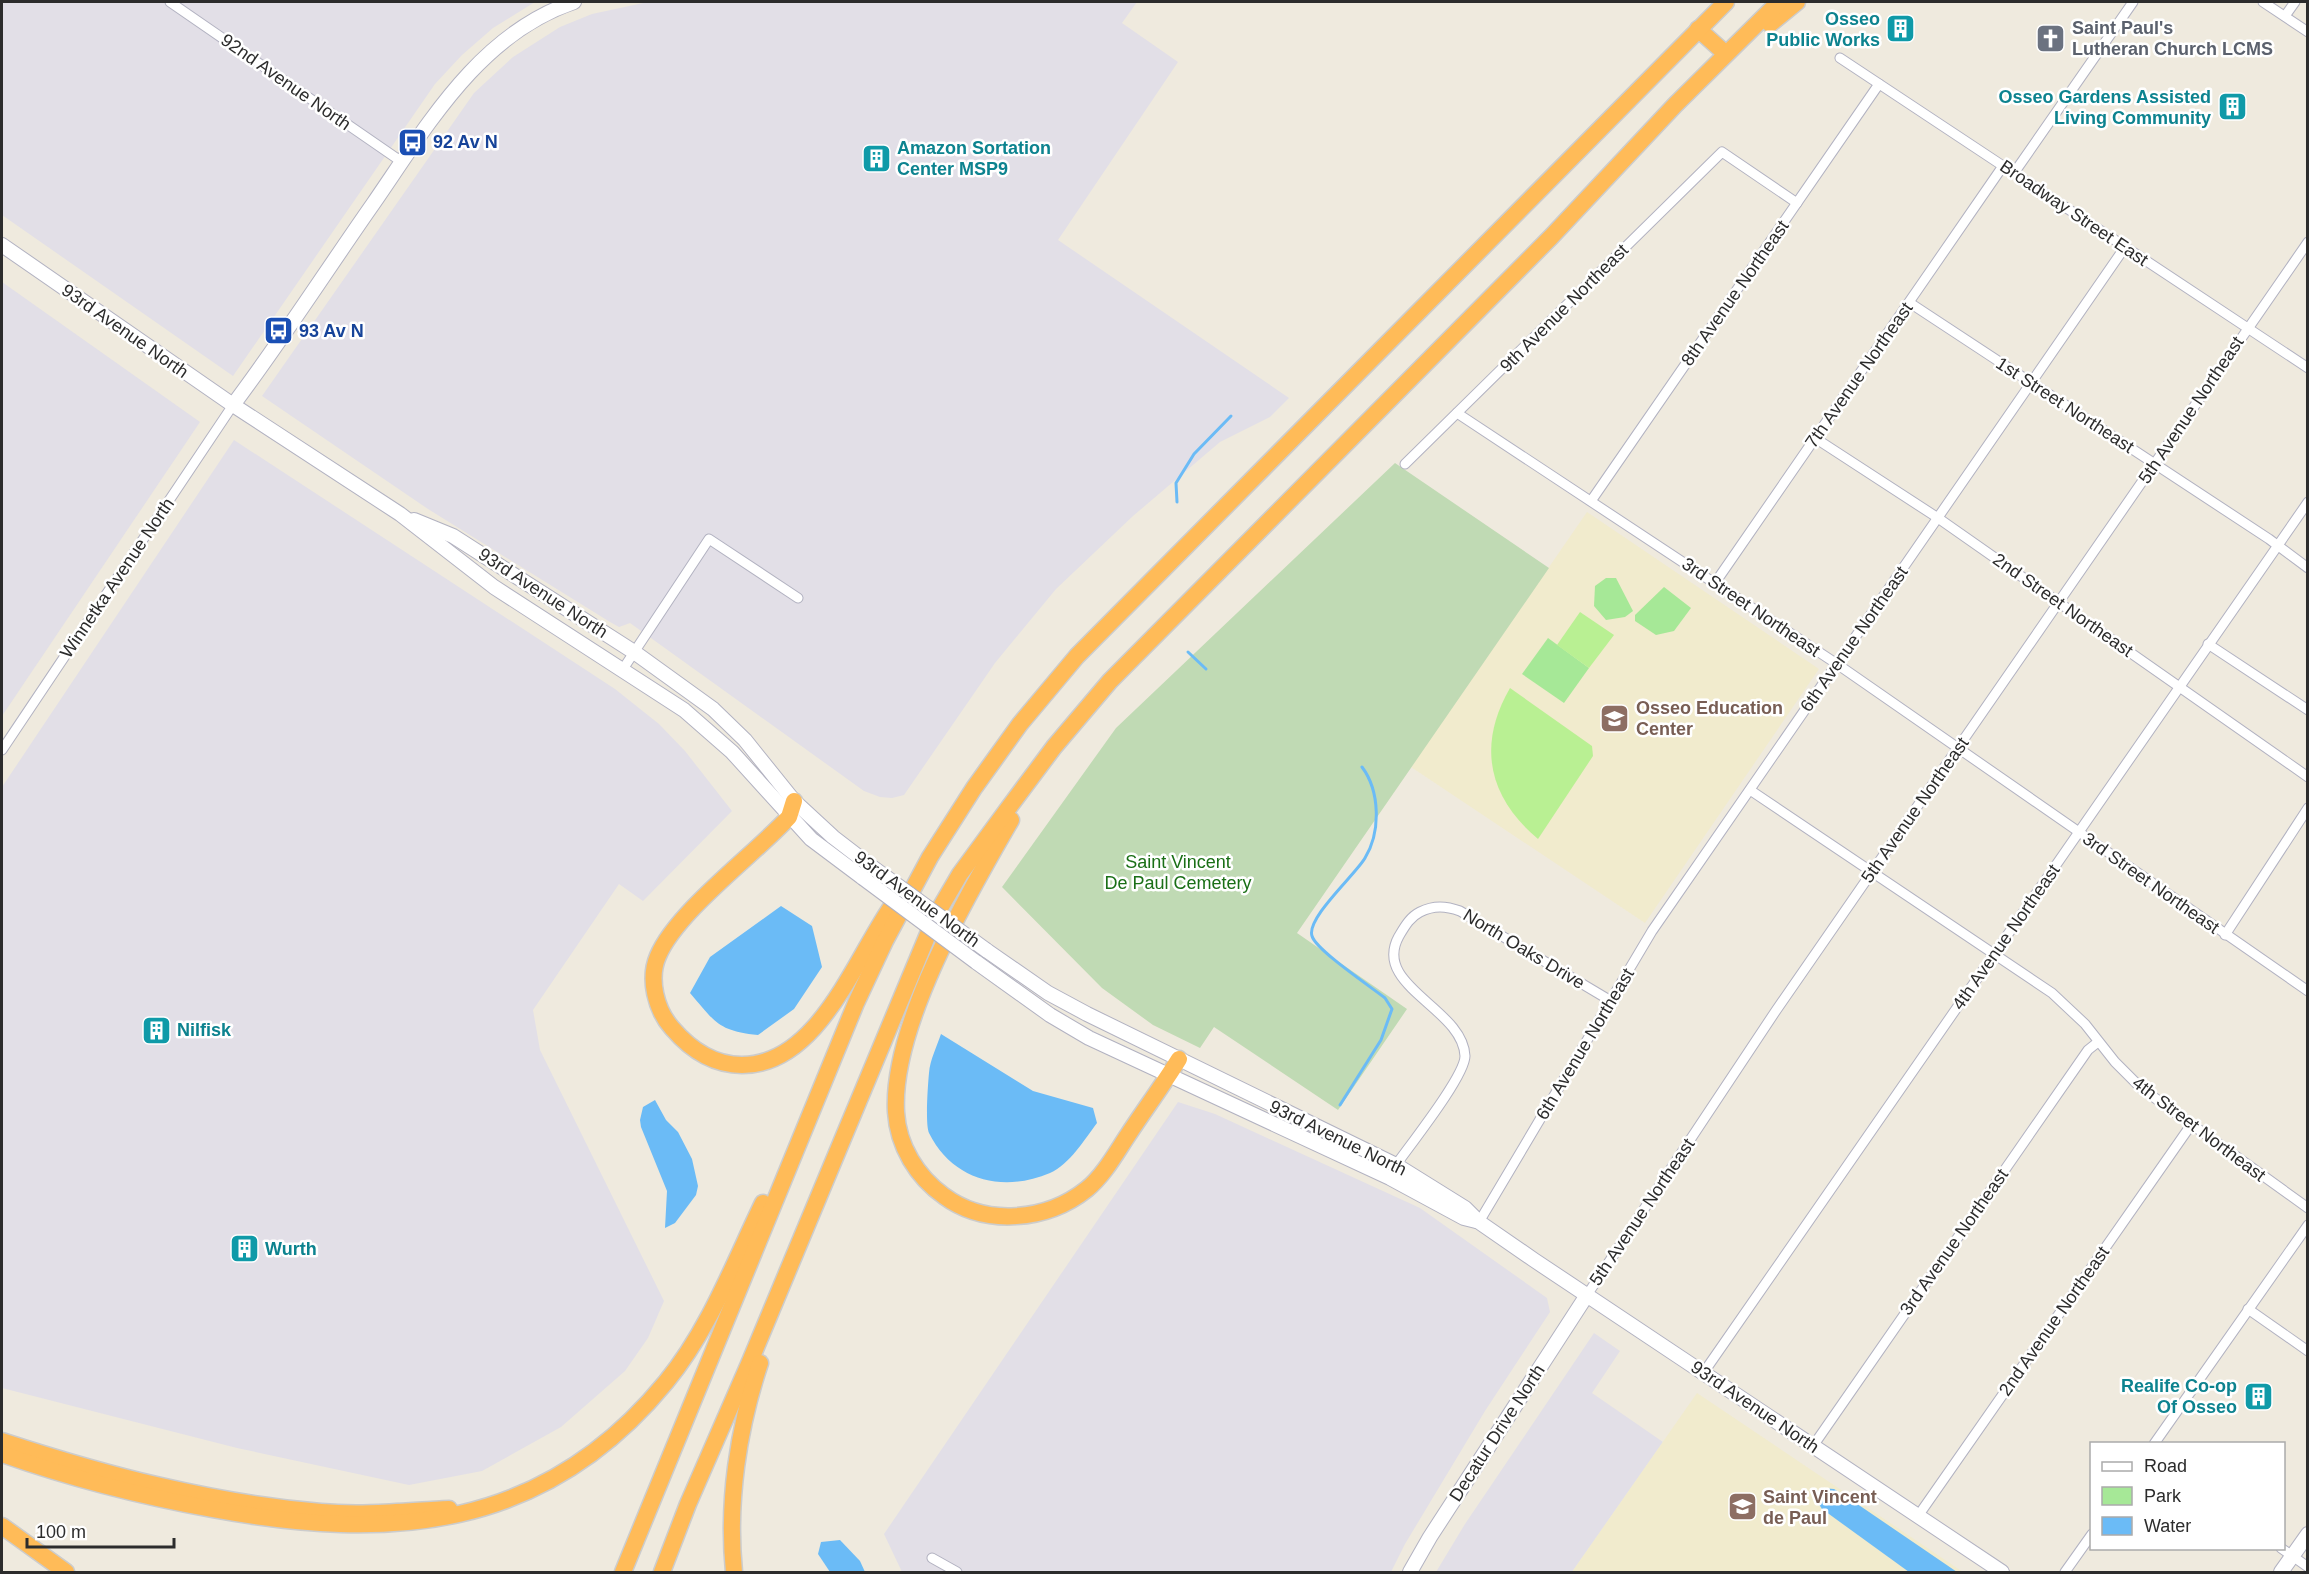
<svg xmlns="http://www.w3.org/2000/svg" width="2309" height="1574" font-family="Arial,sans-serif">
<rect width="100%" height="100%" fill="#efeade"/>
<!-- industrial -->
<g fill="#e2dfe7">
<polygon points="2,2 535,2 493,28 462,55 435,84 233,376 2,215"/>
<polygon points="648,2 1137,2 1122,23 1178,62 1058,240 1289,398 1270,417 1220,442 1133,516 1056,589 995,663 904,795 892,798 880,797 864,791 630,623 619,627 610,622 428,509 262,396 474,93 513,57 560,27 592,14"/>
<polygon points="2,282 200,422 2,716"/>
<polygon points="234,440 615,689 659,724 685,751 732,811 643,901 619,884 533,1010 540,1050 664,1301 648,1338 625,1371 561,1427 482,1471 409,1485 237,1448 2,1388 2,787"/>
<polygon points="1178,1102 1215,1114 1420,1208 1547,1298 1550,1312 1485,1411 1405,1544 1391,1572 902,1572 884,1534"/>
<polygon points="1594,1333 1620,1351 1592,1393 1663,1442 1572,1572 1436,1572 1465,1524"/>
</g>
<!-- education -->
<g fill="#f1ebcd">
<polygon points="1587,512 1819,669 1645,923 1411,767"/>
<polygon points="1697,1393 1963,1572 1572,1572"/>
</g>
<!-- green -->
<g fill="#a6e897">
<polygon points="1606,578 1616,578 1633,611 1625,617 1606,620 1594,606 1595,586"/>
<polygon points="1664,587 1691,608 1674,631 1656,635 1635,621 1635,615"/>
<polygon points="1548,638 1589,668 1564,703 1522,674"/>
</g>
<!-- cemetery -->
<polygon fill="#c0dab4" points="1395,463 1549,568 1297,933 1407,1009 1338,1110 1214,1027 1200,1048 1153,1025 1102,988 1002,887 1116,728"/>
<!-- pitch -->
<g fill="#b9f093">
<polygon points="1580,612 1614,635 1589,668 1557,645"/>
<path d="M1510 688 1592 746 1593 756 1538 839C1488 797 1477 745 1510 688Z"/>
</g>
<!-- water -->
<g fill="#6bbbf6">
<path d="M781 906 812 926 822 967 794 1009 758 1035C718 1031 715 1022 690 993L710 957Z"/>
<path d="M941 1034 1033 1091 1093 1108 1097 1123C1084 1140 1070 1164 1050 1173 1003 1193 953 1181 929 1133 925 1124 928 1084 929 1073 930 1060 937 1046 941 1034Z"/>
<polygon points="655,1100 666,1120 678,1132 692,1159 698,1186 696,1195 675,1223 665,1228 667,1191 641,1127 640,1120 643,1107"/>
<polygon points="1822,1488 1834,1489 1847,1497 1957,1572 1909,1572 1822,1509 1815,1498"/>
<polygon points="840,1540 860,1561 865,1572 830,1572 818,1554 821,1542"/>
</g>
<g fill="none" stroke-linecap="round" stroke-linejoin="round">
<!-- stream -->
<g stroke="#6bbbf6" stroke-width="3">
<polyline points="1177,502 1176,483 1194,454 1231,416"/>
<polyline points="1188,652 1206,669"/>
<path d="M1340 1105 1381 1040 1392 1009 1385 998C1371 987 1316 950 1312 936 1306 918 1356 874 1365 858 1381 832 1380 791 1362 767"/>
</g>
<defs>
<g id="street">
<polyline points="170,2 402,162"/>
<polyline points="2263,2 2308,32"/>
<polyline points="2285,16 2295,2"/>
<polyline points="1840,58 2308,368"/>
<polyline points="2014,173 2133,2"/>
<polyline points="1910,303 2269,539 2308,568"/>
<polyline points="1457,413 1837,664 2308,991"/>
<polyline points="1815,438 1938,518 2308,777"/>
<polyline points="1405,464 1722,152 1797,203"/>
<polyline points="1591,501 1879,84"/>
<polyline points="1715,583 2003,166"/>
<polyline points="2208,644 2308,710"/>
<polyline points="623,669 709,539 798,598"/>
<polyline points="2,750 233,405"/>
<polyline points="1750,790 2052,993 2085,1024 2115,1062 2141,1088 2308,1208"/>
<polyline points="2225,935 2308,808"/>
<path d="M1396 1165C1410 1145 1465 1076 1465 1056 1463 1008 1371 986 1399 936 1405 926 1410 917 1420 912 1434 905 1446 906 1460 911L1611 1001"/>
<polyline points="1479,1222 1652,931 2125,247"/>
<polyline points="1587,1295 1775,1012 2308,242"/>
<polyline points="2248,1309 2308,1351"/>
<polyline points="1704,1372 2308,502"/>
<polyline points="2154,1444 2308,1225"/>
<polyline points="1813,1446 2088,1050 2098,1042"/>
<polyline points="1918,1516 2191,1125"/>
<polyline points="2281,1548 2308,1567"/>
<polyline points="932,1558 957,1572"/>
<polyline points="2065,1572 2092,1534"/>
</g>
<g id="secondary">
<polyline points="2,245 233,405 400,514 494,587 684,710 732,752 811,839 863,878"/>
<path d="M233 405C282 340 326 271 373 204 427 126 479 34 574 2"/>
<polyline points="414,520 453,536 634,652 713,709 745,740 794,801 833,837 872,867"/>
<polyline points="986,950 1048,993 1087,1014 1396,1165 1465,1208 1479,1222 1534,1260 2002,1572"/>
<polyline points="976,962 1050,1015 1089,1038 1390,1178 1464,1218 1476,1221"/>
<polyline points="1410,1572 1430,1537 1587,1295"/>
<polyline points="2281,1572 2308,1534"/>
</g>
<g id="highway">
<polyline points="1770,24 1797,2"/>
<polyline points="1698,29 1726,54"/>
<path d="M794 801 789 817C754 855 677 911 658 956 648 979 656 1010 672 1028 690 1049 713 1065 742 1065 819 1065 856 956 894 903"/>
<path d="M1011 820C968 894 891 1026 896 1112 898 1146 917 1177 944 1196 986 1227 1047 1221 1087 1189 1104 1175 1116 1153 1128 1135 1145 1109 1163 1085 1179 1059"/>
<path d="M2 1441C106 1475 212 1503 321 1512 364 1516 407 1511 449 1509"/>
<path d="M2 1454C70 1478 140 1496 212 1509 390 1542 544 1531 666 1382 709 1330 734 1263 763 1203"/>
<polyline points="2,1526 66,1572"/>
<polyline points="623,1572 856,1003 885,941 930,857 974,788 1020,724 1077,656 1726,2"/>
<polyline points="662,1572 688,1504 749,1364 936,915 960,874 1007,810 1054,747 1110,681 1551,237 1675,105 1779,2"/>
<path d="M734 1572C727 1503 738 1429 760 1363"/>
</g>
</defs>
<!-- street casing -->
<use href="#street" stroke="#b2b2c1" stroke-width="11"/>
<!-- secondary casing -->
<use href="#secondary" stroke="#b2b2c1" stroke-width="16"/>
<!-- highway casing -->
<use href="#highway" stroke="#ccc" stroke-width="19"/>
<!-- street -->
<use href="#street" stroke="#fff" stroke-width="9"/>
<!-- secondary -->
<use href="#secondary" stroke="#fff" stroke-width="14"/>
<!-- highway -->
<use href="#highway" stroke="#ffbb58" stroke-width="16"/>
<defs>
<g id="secondary-bridge">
<polyline points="872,867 986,950"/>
<polyline points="863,878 976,962"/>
</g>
</defs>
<!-- secondary-bridge casing -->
<use href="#secondary-bridge" stroke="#b2b2c1" stroke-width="16" stroke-linecap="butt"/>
<!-- secondary-bridge -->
<use href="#secondary-bridge" stroke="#fff" stroke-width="14"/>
</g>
<!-- icons -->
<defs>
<symbol id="building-square" viewBox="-11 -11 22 22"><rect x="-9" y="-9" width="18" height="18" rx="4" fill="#0f9aa8" stroke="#fff"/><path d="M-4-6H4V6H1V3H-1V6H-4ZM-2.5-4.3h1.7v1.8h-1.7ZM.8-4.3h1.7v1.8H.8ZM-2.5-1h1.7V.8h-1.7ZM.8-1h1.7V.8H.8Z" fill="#fff"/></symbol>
<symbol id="church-square" viewBox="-11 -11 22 22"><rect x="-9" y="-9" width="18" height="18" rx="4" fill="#6b7280" stroke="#fff"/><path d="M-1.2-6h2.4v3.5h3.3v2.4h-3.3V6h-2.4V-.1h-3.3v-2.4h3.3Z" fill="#fff"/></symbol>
<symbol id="bus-square" viewBox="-11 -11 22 22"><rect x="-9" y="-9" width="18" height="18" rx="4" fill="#1a4fb4" stroke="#fff"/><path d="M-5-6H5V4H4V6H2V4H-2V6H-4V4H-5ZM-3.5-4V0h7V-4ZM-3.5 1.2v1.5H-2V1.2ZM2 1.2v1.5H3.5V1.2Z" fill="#fff"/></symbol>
<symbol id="school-square" viewBox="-11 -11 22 22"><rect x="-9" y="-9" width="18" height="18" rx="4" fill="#8d6e63" stroke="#fff"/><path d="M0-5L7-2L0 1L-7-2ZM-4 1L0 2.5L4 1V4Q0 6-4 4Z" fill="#fff"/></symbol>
</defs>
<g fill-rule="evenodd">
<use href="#building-square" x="1884" y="12" width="33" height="33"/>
<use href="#church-square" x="2034" y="22" width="33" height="33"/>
<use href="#building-square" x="2216" y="90" width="33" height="33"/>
<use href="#bus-square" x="396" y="126" width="33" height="33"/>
<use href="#building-square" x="860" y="142" width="33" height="33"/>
<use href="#bus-square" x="262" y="314" width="33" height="33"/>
<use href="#school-square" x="1598" y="702" width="33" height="33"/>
<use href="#building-square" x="140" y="1014" width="33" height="33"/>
<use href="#building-square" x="228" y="1232" width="33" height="33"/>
<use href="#building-square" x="2242" y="1380" width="33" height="33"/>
<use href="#school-square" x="1726" y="1490" width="33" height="33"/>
</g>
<g text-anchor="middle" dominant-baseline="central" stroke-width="5" stroke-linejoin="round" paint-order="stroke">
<!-- culture labels -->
<g font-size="18" font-weight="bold" fill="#0d838f" stroke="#fff" text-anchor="end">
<text x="1880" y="19">Osseo<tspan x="1880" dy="21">Public Works</tspan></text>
<text x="2211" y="97">Osseo Gardens Assisted<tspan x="2211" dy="21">Living Community</tspan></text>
<text x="897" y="148" text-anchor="start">Amazon Sortation<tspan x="897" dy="21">Center MSP9</tspan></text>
<text x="177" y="1030" text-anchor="start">Nilfisk</text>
<text x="265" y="1249" text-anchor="start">Wurth</text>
<text x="2237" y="1386">Realife Co-op<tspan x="2237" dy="21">Of Osseo</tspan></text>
</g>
<!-- worship labels -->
<g font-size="18" font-weight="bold" fill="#5b616d" stroke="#fff" text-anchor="start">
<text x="2072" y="28">Saint Paul's<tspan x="2072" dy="21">Lutheran Church LCMS</tspan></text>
</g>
<!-- street labels -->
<g font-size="18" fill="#2c2c2c" stroke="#fff">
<text transform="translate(286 82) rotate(35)">92nd Avenue North</text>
<text transform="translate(2074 213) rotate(34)">Broadway Street East</text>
<text transform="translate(1735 293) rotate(-55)">8th Avenue Northeast</text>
<text transform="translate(1564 308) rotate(-45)">9th Avenue Northeast</text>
<text transform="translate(125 331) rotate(35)">93rd Avenue North</text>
<text transform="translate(1859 375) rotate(-55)">7th Avenue Northeast</text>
<text transform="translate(2065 405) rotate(33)">1st Street Northeast</text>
<text transform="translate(2191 410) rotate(-56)">5th Avenue Northeast</text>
<text transform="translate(117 578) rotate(-56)">Winnetka Avenue North</text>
<text transform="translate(543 593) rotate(33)">93rd Avenue North</text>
<text transform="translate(2063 605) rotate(35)">2nd Street Northeast</text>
<text transform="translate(1751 607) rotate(34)">3rd Street Northeast</text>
<text transform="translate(1854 639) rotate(-55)">6th Avenue Northeast</text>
<text transform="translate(1915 810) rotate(-55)">5th Avenue Northeast</text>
<text transform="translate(2151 883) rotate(35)">3rd Street Northeast</text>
<text transform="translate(917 899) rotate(36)">93rd Avenue North</text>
<text transform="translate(2006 937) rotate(-55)">4th Avenue Northeast</text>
<text transform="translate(1524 949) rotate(31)">North Oaks Drive</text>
<text transform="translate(1585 1044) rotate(-59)">6th Avenue Northeast</text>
<text transform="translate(2199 1129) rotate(37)">4th Street Northeast</text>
<text transform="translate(1338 1138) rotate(26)">93rd Avenue North</text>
<text transform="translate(1642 1212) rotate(-56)">5th Avenue Northeast</text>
<text transform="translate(1954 1242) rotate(-55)">3rd Avenue Northeast</text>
<text transform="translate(2054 1321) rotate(-55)">2nd Avenue Northeast</text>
<text transform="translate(1755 1407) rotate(34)">93rd Avenue North</text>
<text transform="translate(1497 1433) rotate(-57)">Decatur Drive North</text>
</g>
<!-- transit labels -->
<g font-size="18" font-weight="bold" fill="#164399" stroke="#fff" text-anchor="start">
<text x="433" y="142">92 Av N</text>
<text x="299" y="331">93 Av N</text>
</g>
<!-- education labels -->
<g font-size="18" font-weight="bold" fill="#785e54" stroke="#fff" text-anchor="start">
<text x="1636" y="708">Osseo Education<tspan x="1636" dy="21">Center</tspan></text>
<text x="1763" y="1497">Saint Vincent<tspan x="1763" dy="21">de Paul</tspan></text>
</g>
<!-- park labels -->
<g font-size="18" fill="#1a6f16" stroke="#fff">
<text x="1178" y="862">Saint Vincent<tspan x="1178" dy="21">De Paul Cemetery</tspan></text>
</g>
</g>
<!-- border -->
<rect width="2309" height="1574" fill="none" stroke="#2c2c2c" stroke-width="6"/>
<!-- legend -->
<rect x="2090" y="1442" width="195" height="108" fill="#ffffff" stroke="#ababab" stroke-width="1.5"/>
<rect x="2102" y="1462" width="30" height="9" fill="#ffffff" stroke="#ababab" stroke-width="1.5"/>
<text x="2144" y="1472" font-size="18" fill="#2c2c2c">Road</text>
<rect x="2102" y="1487" width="30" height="18" fill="#a6e897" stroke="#ababab" stroke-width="1.5"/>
<text x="2144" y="1502" font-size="18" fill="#2c2c2c">Park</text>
<rect x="2102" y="1517" width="30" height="18" fill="#6bbbf6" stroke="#ababab" stroke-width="1.5"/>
<text x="2144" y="1532" font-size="18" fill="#2c2c2c">Water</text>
<!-- scale -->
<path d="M27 1538v9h147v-9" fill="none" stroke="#2c2c2c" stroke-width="3"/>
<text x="36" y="1538" font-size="18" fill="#2c2c2c" stroke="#ffffff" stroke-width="4.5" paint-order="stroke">100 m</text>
</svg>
